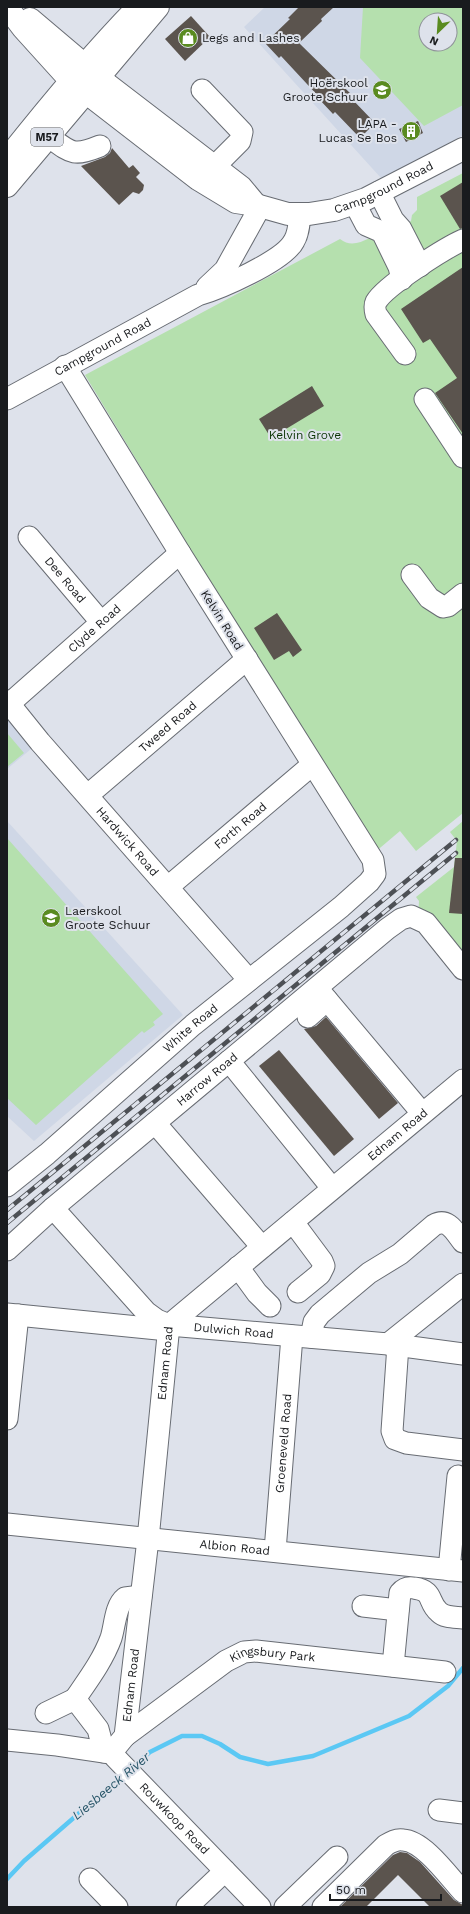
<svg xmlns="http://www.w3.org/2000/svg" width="470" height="1914" font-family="'Work Sans',sans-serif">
<rect width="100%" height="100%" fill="#dee2eb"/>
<!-- built -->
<g fill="#cfd7e6" fill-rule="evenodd">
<path d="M265 7H463V135L423 158 381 178 244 27ZM426 20H450V44H426Z"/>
<polygon points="7,719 31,749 7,769"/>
<polygon points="7,821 183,1015 34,1141 7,1116"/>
</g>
<!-- green -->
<g fill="#b5e0ae" fill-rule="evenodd">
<path d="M363 7H463V105L424 126 360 58ZM426 20H450V44H426Z"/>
<path d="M463 173V813L416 851 400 831 374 853 85 375 340 239C350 247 359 243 370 238L374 241 411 221 412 215 417 210V197Z"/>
<polygon points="7,733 24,753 7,767"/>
<polygon points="463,821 463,969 418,919 419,901 416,897 454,867 457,841 450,832"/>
<polygon points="7,838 163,1014 153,1022 155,1025 144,1033 142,1031 36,1125 7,1098"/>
</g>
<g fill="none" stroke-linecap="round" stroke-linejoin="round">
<!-- stream -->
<g stroke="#5bc8f4" stroke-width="4.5">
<polyline points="132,1767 150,1752 182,1736 202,1736 220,1744 240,1757 268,1764 313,1756 409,1716 448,1686 463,1668"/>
<polyline points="7,1879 24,1861 123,1775"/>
</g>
</g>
<!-- building -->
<g fill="#5b544e">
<polygon points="299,7 334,7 321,19 322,21 299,43 353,96 351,98 375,123 360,138 335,112 333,114 319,99 320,98 281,56 279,58 265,43 290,19 288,18"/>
<polygon points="191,16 210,37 185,61 165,39"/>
<polygon points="418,121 423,133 406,142 399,129"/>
<polygon points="112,148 129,168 133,165 140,173 136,177 144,185 143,190 139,194 133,192 119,205 81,166 105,157 110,153"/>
<polygon points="463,182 463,228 460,229 440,196"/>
<polygon points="463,267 463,434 435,393 457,378 430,339 423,343 401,309"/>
<polygon points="312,386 324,406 271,438 259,419"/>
<polygon points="277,613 302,650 293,657 289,651 274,660 254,628"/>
<polygon points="455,858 463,858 463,914 449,913"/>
<polygon points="326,1017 398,1103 379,1119 304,1029 316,1026"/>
<polygon points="279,1050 354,1139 334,1156 259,1066"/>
<polygon points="400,1852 407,1853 420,1862 454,1900 463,1905 463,1907 430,1907 398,1875 366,1907 340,1907 393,1855"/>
</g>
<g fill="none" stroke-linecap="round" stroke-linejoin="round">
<defs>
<g id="minor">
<polyline points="202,90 242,132 240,141 214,167"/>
<path d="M48 136C71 153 73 157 100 146"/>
<polyline points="379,192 393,220 401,229 420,266"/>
<polyline points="355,204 366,225 382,232 399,267 402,279"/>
<polyline points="207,287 225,270 260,207"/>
<path d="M405 354 376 314C375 310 374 306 376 302 385 286 445 248 463 240"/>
<path id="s1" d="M7 399 198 295C219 289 284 261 294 241 299 233 299 223 300 214"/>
<polyline points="425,399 463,457"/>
<path id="s2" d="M29 537 101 622"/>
<polyline points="412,575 429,598 443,607 448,606 463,594"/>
<path id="s3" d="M7 701 40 742 249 980"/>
<path id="s4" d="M9 704 180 553"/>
<path id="s5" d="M88 795 247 659"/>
<path id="s6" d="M168 887 312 765"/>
<polyline points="317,988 422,1113"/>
<polyline points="308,1017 327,1000"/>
<polyline points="229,1061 332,1188"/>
<polyline points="155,1123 262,1247"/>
<path id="s7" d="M7 1186 47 1154 193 1025 341 907 369 882 375 874 373 860 180 553 65 366"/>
<path id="s8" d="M53 1208 146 1312 157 1320 169 1325 388 1344 463 1354"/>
<polyline points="293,1222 322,1261 324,1266 320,1274 298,1292"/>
<path id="s9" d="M7 1250 53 1208 387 929 401 919 411 916 426 923 463 969"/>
<polyline points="238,1267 257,1293 270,1306"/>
<polyline points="7,1314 168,1330"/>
<path d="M311 1337 314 1322 320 1314 369 1273 400 1254 434 1225C448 1217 455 1232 463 1242"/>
<polyline points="388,1344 463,1284"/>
<polyline points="398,1345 392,1431 395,1439 406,1443 463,1450"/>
<polyline points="7,1419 18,1315"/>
<path id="s10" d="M7 1524 463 1571"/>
<path id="s11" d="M275 1551 292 1336"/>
<polyline points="449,1570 458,1476"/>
<polyline points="363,1606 398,1610"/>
<path d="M393 1666 400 1593C404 1588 408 1587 414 1588 435 1591 427 1602 439 1612 445 1618 455 1617 463 1618"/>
<polyline points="46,1713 75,1699"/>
<path id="s12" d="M125 1736 226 1661 244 1652 256 1651 445 1672"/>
<path id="s13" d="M7 1740 57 1745 111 1753 260 1907"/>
<path d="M104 1752 98 1729 75 1699C88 1680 103 1660 111 1638 115 1626 115 1606 125 1598L141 1596"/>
<path id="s14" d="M111 1753 125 1736 148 1539 169 1325 463 1080"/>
<polyline points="439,1810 463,1813"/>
<polyline points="90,1879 117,1907"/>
<polyline points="187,1907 225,1871"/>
<polyline points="285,1907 337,1857"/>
<path d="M323 1907 386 1845C391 1842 396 1839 403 1840 424 1841 449 1877 463 1892"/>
</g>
<g id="major">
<path id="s15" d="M7 7 23 28 70 80 198 179 236 202 256 205 288 214H309L334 210 366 199 463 149"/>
<polyline points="30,19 108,85 241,187 256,205"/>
<path d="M7 159C49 106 91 55 138 7"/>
<polyline points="7,186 158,7"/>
</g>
</defs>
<!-- minor casing -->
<use href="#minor" stroke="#686c73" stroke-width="23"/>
<!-- major casing -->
<use href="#major" stroke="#686c73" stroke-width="24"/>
<!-- minor -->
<use href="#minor" stroke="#fff" stroke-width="21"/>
<!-- major -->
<use href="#major" stroke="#fff" stroke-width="22"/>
<defs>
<g id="rail">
<polyline points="7,1210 456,840"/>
<polyline points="7,1223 456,853"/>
</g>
</defs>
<!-- rail casing -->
<use href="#rail" stroke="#4d5055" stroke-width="4.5"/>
<!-- rail -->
<use href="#rail" stroke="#dee2eb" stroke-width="3" stroke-dasharray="9" stroke-linecap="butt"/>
</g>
<!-- icons -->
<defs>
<symbol id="shop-disc" viewBox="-11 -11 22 22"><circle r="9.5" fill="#5a8b20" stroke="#dee2eb"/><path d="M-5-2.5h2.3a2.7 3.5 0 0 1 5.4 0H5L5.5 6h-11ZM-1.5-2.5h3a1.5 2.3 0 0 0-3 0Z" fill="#fff"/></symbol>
<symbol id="school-disc" viewBox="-11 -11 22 22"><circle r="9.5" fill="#5a8b20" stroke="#dee2eb"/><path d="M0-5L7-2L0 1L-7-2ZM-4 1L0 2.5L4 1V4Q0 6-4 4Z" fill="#fff"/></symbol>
<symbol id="building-disc" viewBox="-11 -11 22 22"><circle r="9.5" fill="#5a8b20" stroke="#dee2eb"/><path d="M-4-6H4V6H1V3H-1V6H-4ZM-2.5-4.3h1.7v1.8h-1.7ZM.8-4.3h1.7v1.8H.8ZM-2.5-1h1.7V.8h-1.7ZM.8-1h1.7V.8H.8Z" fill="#fff"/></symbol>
</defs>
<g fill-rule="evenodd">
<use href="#shop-disc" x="177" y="27" width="22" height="22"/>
<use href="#school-disc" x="371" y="79" width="22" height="22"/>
<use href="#building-disc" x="400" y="120" width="22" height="22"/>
<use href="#school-disc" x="40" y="907" width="22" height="22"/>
</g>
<g text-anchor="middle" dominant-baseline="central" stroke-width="4" stroke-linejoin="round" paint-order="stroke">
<!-- shield labels -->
<rect fill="#dee2eb" stroke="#54575c" stroke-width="1" x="31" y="128" width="32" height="18" rx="3"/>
<g font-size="11" font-weight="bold" fill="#191b1e">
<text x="47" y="137">M57</text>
</g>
<!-- poi labels -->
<g font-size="12" fill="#191b1e" stroke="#dee2eb" text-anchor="start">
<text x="202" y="38">Legs and Lashes</text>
<text x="368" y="83" text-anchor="end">Hoërskool<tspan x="368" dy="14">Groote Schuur</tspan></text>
<text x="397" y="124" text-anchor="end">LAPA -<tspan x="397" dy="14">Lucas Se Bos</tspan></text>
<text x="65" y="911">Laerskool<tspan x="65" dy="14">Groote Schuur</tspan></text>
</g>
<!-- street labels -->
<g font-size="12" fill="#191b1e" stroke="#dee2eb">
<text stroke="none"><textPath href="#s15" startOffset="457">Campground Road</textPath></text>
<text stroke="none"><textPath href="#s1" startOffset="109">Campground Road</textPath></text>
<text stroke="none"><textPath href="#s2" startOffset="56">Dee Road</textPath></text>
<text transform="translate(222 620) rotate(58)">Kelvin Road</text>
<text stroke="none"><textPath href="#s4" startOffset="114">Clyde Road</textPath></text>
<text stroke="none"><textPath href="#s5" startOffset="105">Tweed Road</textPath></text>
<text stroke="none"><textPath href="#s6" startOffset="95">Forth Road</textPath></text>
<text stroke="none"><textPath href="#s3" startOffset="185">Hardwick Road</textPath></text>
<text stroke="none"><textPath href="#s7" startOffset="242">White Road</textPath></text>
<text stroke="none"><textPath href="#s9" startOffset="263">Harrow Road</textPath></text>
<text stroke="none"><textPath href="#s14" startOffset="733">Ednam Road</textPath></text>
<text stroke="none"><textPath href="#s8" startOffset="231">Dulwich Road</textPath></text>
<text stroke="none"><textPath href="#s14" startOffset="397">Ednam Road</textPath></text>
<text stroke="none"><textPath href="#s11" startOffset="108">Groeneveld Road</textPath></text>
<text stroke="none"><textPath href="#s10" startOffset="229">Albion Road</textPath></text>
<text stroke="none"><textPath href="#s12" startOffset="174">Kingsbury Park</textPath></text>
<text stroke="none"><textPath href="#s14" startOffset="73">Ednam Road</textPath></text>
<text stroke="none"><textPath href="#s13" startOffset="196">Rouwkoop Road</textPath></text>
</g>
<!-- park labels -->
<g font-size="12" fill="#0b3505" stroke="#dee2eb">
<text x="305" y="435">Kelvin Grove</text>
</g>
<!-- water labels -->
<g font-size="13" font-style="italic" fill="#2a576a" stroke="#dee2eb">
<text transform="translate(111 1786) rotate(-40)">Liesbeeck River</text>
</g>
</g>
<!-- border -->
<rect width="470" height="1914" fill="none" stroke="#191b1e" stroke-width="16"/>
<!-- north arrow -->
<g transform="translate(438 32) rotate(205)"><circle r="19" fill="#dee2eb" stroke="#8f9299"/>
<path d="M0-3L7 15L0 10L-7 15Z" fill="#5a8b20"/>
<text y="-6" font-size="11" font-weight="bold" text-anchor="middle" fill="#191b1e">N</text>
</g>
<!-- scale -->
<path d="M330 1894v6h111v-6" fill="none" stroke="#191b1e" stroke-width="2"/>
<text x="336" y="1894" font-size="12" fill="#191b1e" stroke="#dee2eb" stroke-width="3" paint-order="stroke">50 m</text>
</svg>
